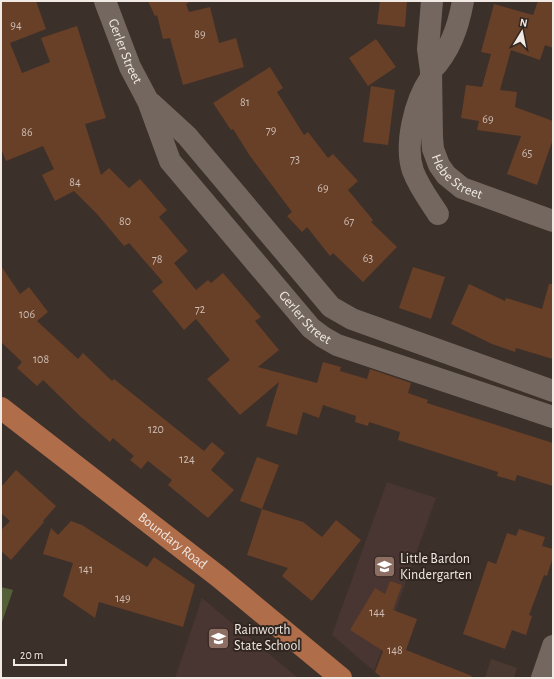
<svg xmlns="http://www.w3.org/2000/svg" width="554" height="679" font-family="'Alegreya Sans',sans-serif">
<rect width="100%" height="100%" fill="#3c302a"/>
<!-- built -->
<polygon fill="#4a3930" points="491,659 517,668 514,678 485,678"/>
<!-- education -->
<g fill="#493532">
<polygon points="387,482 436,498 374,671 332,635"/>
<polygon points="202,598 298,678 175,678"/>
</g>
<!-- park -->
<polygon fill="#536038" points="1,587 13,590 1,625"/>
<!-- building -->
<g fill="#683f27">
<polygon points="1,1 36,1 46,29 10,43 22,73 50,62 41,38 77,26 106,118 85,124 101,175 109,168 129,188 140,179 167,210 159,217 188,251 174,263 196,290 208,280 211,283 223,273 261,317 255,321 279,350 258,367 317,383 323,362 341,367 340,371 367,379 370,369 411,383 408,393 428,400 427,403 553,443 553,486 517,475 515,481 497,476 498,472 398,440 400,432 369,422 368,426 355,422 356,416 323,405 319,418 303,412 297,435 266,426 279,382 240,415 207,379 230,360 196,319 184,330 152,291 163,282 129,243 124,246 97,214 74,191 55,201 42,175 54,169 43,146 6,161 1,149"/>
<polygon points="148,1 191,1 186,4 189,12 210,7 219,43 236,38 244,67 183,85 170,38 163,39 157,15 155,16"/>
<polygon points="380,1 407,1 405,27 377,24"/>
<polygon points="538,1 553,1 553,48 545,45 540,60 511,50 500,90 517,92 515,107 553,121 553,139 537,185 507,174 521,136 477,130 479,121 461,118 466,85 482,87 491,54 481,52 494,4 533,15"/>
<polygon points="376,39 396,67 368,86 349,58"/>
<polygon points="270,67 283,88 277,92 304,135 308,132 328,158 333,154 358,181 348,190 373,220 371,222 397,247 363,282 333,253 330,256 307,227 302,232 287,216 292,212 250,156 233,129 231,130 213,103"/>
<polygon points="371,86 395,90 388,145 363,142"/>
<polygon points="1,266 20,294 29,287 48,312 37,321 78,359 83,353 112,381 114,379 204,451 212,442 225,453 211,470 234,490 208,518 168,485 172,480 148,461 141,469 130,460 134,456 113,438 110,442 81,417 43,380 37,386 17,368 22,362 1,342"/>
<polygon points="413,267 445,277 431,319 399,308"/>
<polygon points="469,284 505,301 506,298 542,309 549,284 553,284 553,359 516,348 515,352 492,344 451,324"/>
<polygon points="257,457 279,465 262,509 240,501"/>
<polygon points="16,470 56,506 43,521 44,522 11,560 1,551 1,530 10,521 1,513 1,487"/>
<polygon points="262,509 303,522 322,537 336,520 361,540 312,601 282,576 288,568 247,555"/>
<polygon points="71,521 82,525 147,567 154,557 195,585 183,627 99,602 95,618 63,596 73,563 43,554 51,528 58,535"/>
<polygon points="519,529 545,537 542,546 553,549 553,557 547,576 544,575 529,615 532,616 526,635 512,630 505,649 463,634 488,561 496,564 507,533 516,536"/>
<polygon points="390,581 402,585 393,610 417,619 406,650 472,676 471,678 382,678 375,672 383,651 350,630 375,588 385,594"/>
</g>
<g fill="none" stroke-linecap="round" stroke-linejoin="round">
<!-- minor -->
<g stroke="#74675f" stroke-width="22">
<path id="s1" d="M105 1 130 67 148 101 170 161 311 328 323 337 337 345 553 417"/>
<path id="s2" d="M432 1 428 49 431 71 432 137 433 149 439 165 446 175 462 188 553 221"/>
<path d="M431 71C450 51 458 28 463 1"/>
<path d="M430 79C415 101 404 144 413 171 419 187 429 200 438 214"/>
<polyline points="151,103 187,136 331,307 352,319 553,391"/>
<polyline points="542,678 553,646"/>
</g>
<!-- major -->
<path stroke="#b06d49" stroke-width="22" id="s3" d="M1 408 219 577 341 678"/>
</g>
<!-- icons -->
<defs>
<symbol id="school-square" viewBox="-11 -11 22 22"><rect x="-9" y="-9" width="18" height="18" rx="4" fill="#8d6e63" stroke="#322620"/><path d="M0-5L7-2L0 1L-7-2ZM-4 1L0 2.5L4 1V4Q0 6-4 4Z" fill="#fff"/></symbol>
</defs>
<g fill-rule="evenodd">
<use href="#school-square" x="372" y="554" width="25" height="25"/>
<use href="#school-square" x="206" y="626" width="25" height="25"/>
</g>
<g text-anchor="middle" dominant-baseline="central" stroke-width="4" stroke-linejoin="round" paint-order="stroke">
<!-- number labels -->
<g font-size="12" fill="#cebeb5">
<text x="16" y="25">94</text>
<text x="200" y="34">89</text>
<text x="245" y="102">81</text>
<text x="488" y="119">69</text>
<text x="271" y="130">79</text>
<text x="27" y="132">86</text>
<text x="527" y="153">65</text>
<text x="295" y="159">73</text>
<text x="75" y="182">84</text>
<text x="323" y="188">69</text>
<text x="125" y="221">80</text>
<text x="349" y="221">67</text>
<text x="368" y="258">63</text>
<text x="157" y="259">78</text>
<text x="200" y="309">72</text>
<text x="27" y="314">106</text>
<text x="41" y="359">108</text>
<text x="156" y="429">120</text>
<text x="187" y="459">124</text>
<text x="86" y="569">141</text>
<text x="123" y="598">149</text>
<text x="377" y="612">144</text>
<text x="395" y="650">148</text>
</g>
<!-- street labels -->
<g font-size="14" fill="#f0e9e4" stroke="#322620">
<text stroke="none"><textPath href="#s1" startOffset="54">Gerler Street</textPath></text>
<text stroke="none"><textPath href="#s2" startOffset="187">Hebe Street</textPath></text>
<text stroke="none"><textPath href="#s1" startOffset="380">Gerler Street</textPath></text>
<text stroke="none"><textPath href="#s3" startOffset="217">Boundary Road</textPath></text>
</g>
<!-- poi labels -->
<g font-size="14" fill="#f0e9e4" stroke="#322620" text-anchor="start">
<text x="400" y="559">Little Bardon<tspan x="400" dy="16">Kindergarten</tspan></text>
<text x="234" y="630">Rainworth<tspan x="234" dy="16">State School</tspan></text>
</g>
</g>
<!-- border -->
<rect width="554" height="679" fill="none" stroke="#f0e9e4" stroke-width="4"/>
<!-- north arrow -->
<g transform="translate(522 32) rotate(10)" stroke="#322620" stroke-width="3" paint-order="stroke">
<path d="M0-3L7 15L0 10L-7 15Z" fill="#f0e9e4"/>
<text y="-6" font-size="11" font-weight="bold" text-anchor="middle" fill="#f0e9e4">N</text>
</g>
<!-- scale -->
<path d="M14 659v6h52v-6" fill="none" stroke="#f0e9e4" stroke-width="2"/>
<text x="20" y="659" font-size="12" fill="#f0e9e4" stroke="#322620" stroke-width="3" paint-order="stroke">20 m</text>
</svg>
